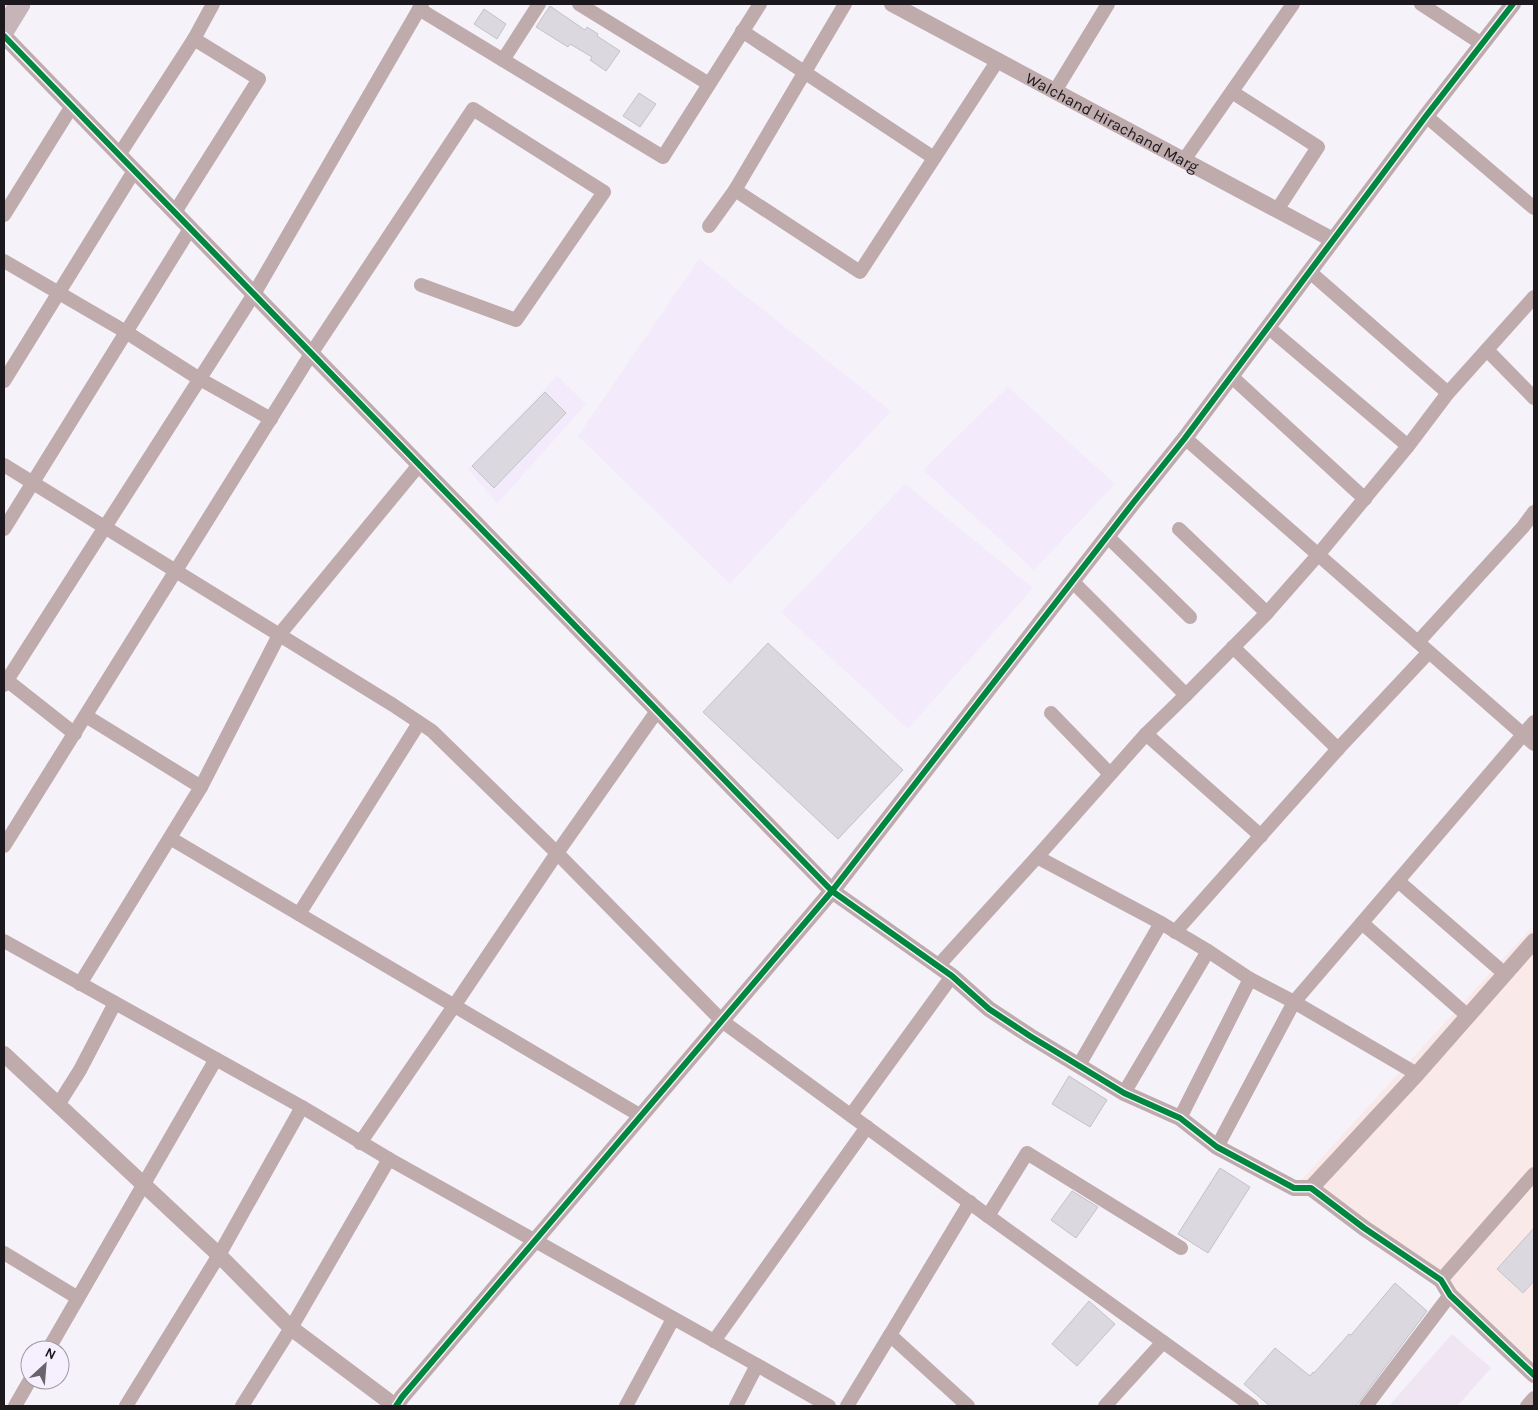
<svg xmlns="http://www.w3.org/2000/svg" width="1538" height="1410" font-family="Karla,sans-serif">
<rect width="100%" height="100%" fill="#f6f2fa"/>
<!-- commercial -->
<polygon fill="#f0e5f2" points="1452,1334 1491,1368 1457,1406 1389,1406"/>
<!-- industrial -->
<polygon fill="#f9e9e9" points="1534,925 1534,1365 1441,1280 1294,1188"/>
<!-- built -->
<g fill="#f3eafb">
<polygon points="699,259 891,411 730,584 578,436"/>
<polygon points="557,376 586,404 497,504 468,469"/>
<polygon points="1008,387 1115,484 1034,570 923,470"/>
<polygon points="905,484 1033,588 908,729 781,612"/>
</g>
<!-- building -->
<g fill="#dbd9df" stroke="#c4c2c9">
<polygon points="550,6 585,30 587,27 598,34 597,36 620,51 606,71 590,60 592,57 570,44 568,47 536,27"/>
<polygon points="484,9 506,24 497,39 474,24"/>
<polygon points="639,93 656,104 640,127 623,116"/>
<polygon points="545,392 566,413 494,488 472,466"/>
<polygon points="768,643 903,770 838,839 703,712"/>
<polygon points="1069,1076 1107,1100 1090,1127 1052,1104"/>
<polygon points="1220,1168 1250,1187 1208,1253 1178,1234"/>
<polygon points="1072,1191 1098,1207 1076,1238 1051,1220"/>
<polygon points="1534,1228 1534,1281 1523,1293 1497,1269"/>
<polygon points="1395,1283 1427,1311 1356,1406 1270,1406 1244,1384 1275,1348 1310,1376 1313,1372 1314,1373 1349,1334 1351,1335"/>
<polygon points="1089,1301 1115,1324 1077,1366 1052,1344"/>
</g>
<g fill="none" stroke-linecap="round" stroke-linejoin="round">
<!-- minor -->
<g stroke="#bfaaac" stroke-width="14">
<polyline points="579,4 709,84"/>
<polyline points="845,4 735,190 860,272 998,60"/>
<polyline points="1421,4 1482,44"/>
<polyline points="419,9 663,157 760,4"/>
<polyline points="742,31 934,158"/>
<polyline points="503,60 539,4"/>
<polyline points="1055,91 1108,4"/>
<polyline points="1232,92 1318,147 1277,210"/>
<polyline points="1426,116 1534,208"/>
<polyline points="119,155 194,39 213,4"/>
<polyline points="1184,160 1293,4"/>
<polyline points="175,212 259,79 194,39"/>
<polyline points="4,215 72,106"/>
<polyline points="709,226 735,190"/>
<polyline points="4,261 126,332 198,378 271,419"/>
<polyline points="1310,272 1448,393"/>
<polyline points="1268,327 1408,446"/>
<polyline points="1487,350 1534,398"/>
<polyline points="1231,376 1365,499"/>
<polyline points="4,381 134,171"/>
<polyline points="1185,438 1534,744"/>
<polyline points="4,465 393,705 432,731 557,853 722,1021 988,1216 1027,1153 1181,1248"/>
<polyline points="4,529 190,229"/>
<polyline points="1179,529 1267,613"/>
<polyline points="1107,536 1190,617"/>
<polyline points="1072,581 1186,695"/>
<polyline points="1418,642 1523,527 1534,512"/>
<polyline points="1233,647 1338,749"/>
<polyline points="4,678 75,734"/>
<polyline points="4,685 254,294 422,4"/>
<polyline points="1051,713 1110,774"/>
<polyline points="1146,734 1261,836"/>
<polyline points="201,787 279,635 419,465"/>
<polyline points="170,838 641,1116"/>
<polyline points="4,846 311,354 473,109 604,192 516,320 421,285"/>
<polyline points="1037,857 1161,923 1208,951 1250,979 1294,1002 1417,1074"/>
<polyline points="1398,881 1505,974"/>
<polyline points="299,914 419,723"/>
<polyline points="1362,923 1468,1016"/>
<polyline points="1175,932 1338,749 1429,652"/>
<polyline points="4,941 302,1107 389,1159 757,1365 736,1406"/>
<polyline points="938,966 1037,857 1146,734 1186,695 1267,613 1318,555 1408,446 1448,393 1534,297"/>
<polyline points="80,984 201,787 86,716"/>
<polyline points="1079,1065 1161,923"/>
<polyline points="1124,1093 1208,951"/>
<polyline points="58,1105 80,1070 115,1003"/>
<polyline points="851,1115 952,976"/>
<polyline points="1180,1118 1250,979"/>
<polyline points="360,1143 454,1006 557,853 657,711"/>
<polyline points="1217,1147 1294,1002 1534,722"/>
<polyline points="988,1216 1252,1406"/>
<polyline points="4,1253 78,1298"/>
<polyline points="1441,1280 1534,1174"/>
<polyline points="890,1335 970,1202"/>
<polyline points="714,1341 867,1127"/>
<polyline points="48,1350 216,1059"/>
<polyline points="757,1365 829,1406"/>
<polyline points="15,1406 30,1380"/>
<polyline points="126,1406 219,1255 302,1107"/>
<polyline points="242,1406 291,1328 389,1159"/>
<polyline points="626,1406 673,1319"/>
<polyline points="847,1406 890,1335 968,1406"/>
<polyline points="1105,1406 1163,1342"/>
<polyline points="1366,1406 1450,1295"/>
<polyline points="1527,1406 1534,1398"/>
</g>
<!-- tertiary -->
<g stroke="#bfaaac" stroke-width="16">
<path id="s1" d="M892 4 1333 240"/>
<polyline points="4,36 832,891 952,976 989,1009 1030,1036 1124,1093 1180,1118 1217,1147 1294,1188 1311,1188 1364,1228 1441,1280 1450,1295 1534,1375"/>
<polyline points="4,1054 219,1255 291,1328 395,1406"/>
<polyline points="1311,1188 1417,1074 1534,941"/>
<polyline points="396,1406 402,1397 832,891 1133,503 1185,438 1426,116 1513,4"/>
</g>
<!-- primary -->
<polyline stroke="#c6b4b9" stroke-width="21" points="4,30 20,4"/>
<defs>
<g id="cycleway">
<polyline points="4,36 832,891 952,976 989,1009 1030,1036 1124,1093 1180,1118 1217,1147 1294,1188 1311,1188 1364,1228 1441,1280 1450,1295 1534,1375"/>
<polyline points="396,1406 402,1397 832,891 1133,503 1185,438 1426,116 1513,4"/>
</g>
</defs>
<!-- cycleway casing -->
<use href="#cycleway" stroke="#f6effd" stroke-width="9"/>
<!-- cycleway -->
<use href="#cycleway" stroke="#00873e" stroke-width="6"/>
</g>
<g text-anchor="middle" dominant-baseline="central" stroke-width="5" stroke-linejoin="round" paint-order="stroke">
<!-- street labels -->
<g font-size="16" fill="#1b181e" stroke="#f6effd">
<text stroke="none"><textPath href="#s1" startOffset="250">Walchand Hirachand Marg</textPath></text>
</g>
</g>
<!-- border -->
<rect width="1538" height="1410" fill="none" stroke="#1b181e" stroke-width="10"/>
<!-- north arrow -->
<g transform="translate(45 1365) rotate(26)"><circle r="24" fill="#f6effd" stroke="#9e99a4"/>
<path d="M0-4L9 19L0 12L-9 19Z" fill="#68646b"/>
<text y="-8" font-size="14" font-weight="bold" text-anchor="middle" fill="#1b181e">N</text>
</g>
</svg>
